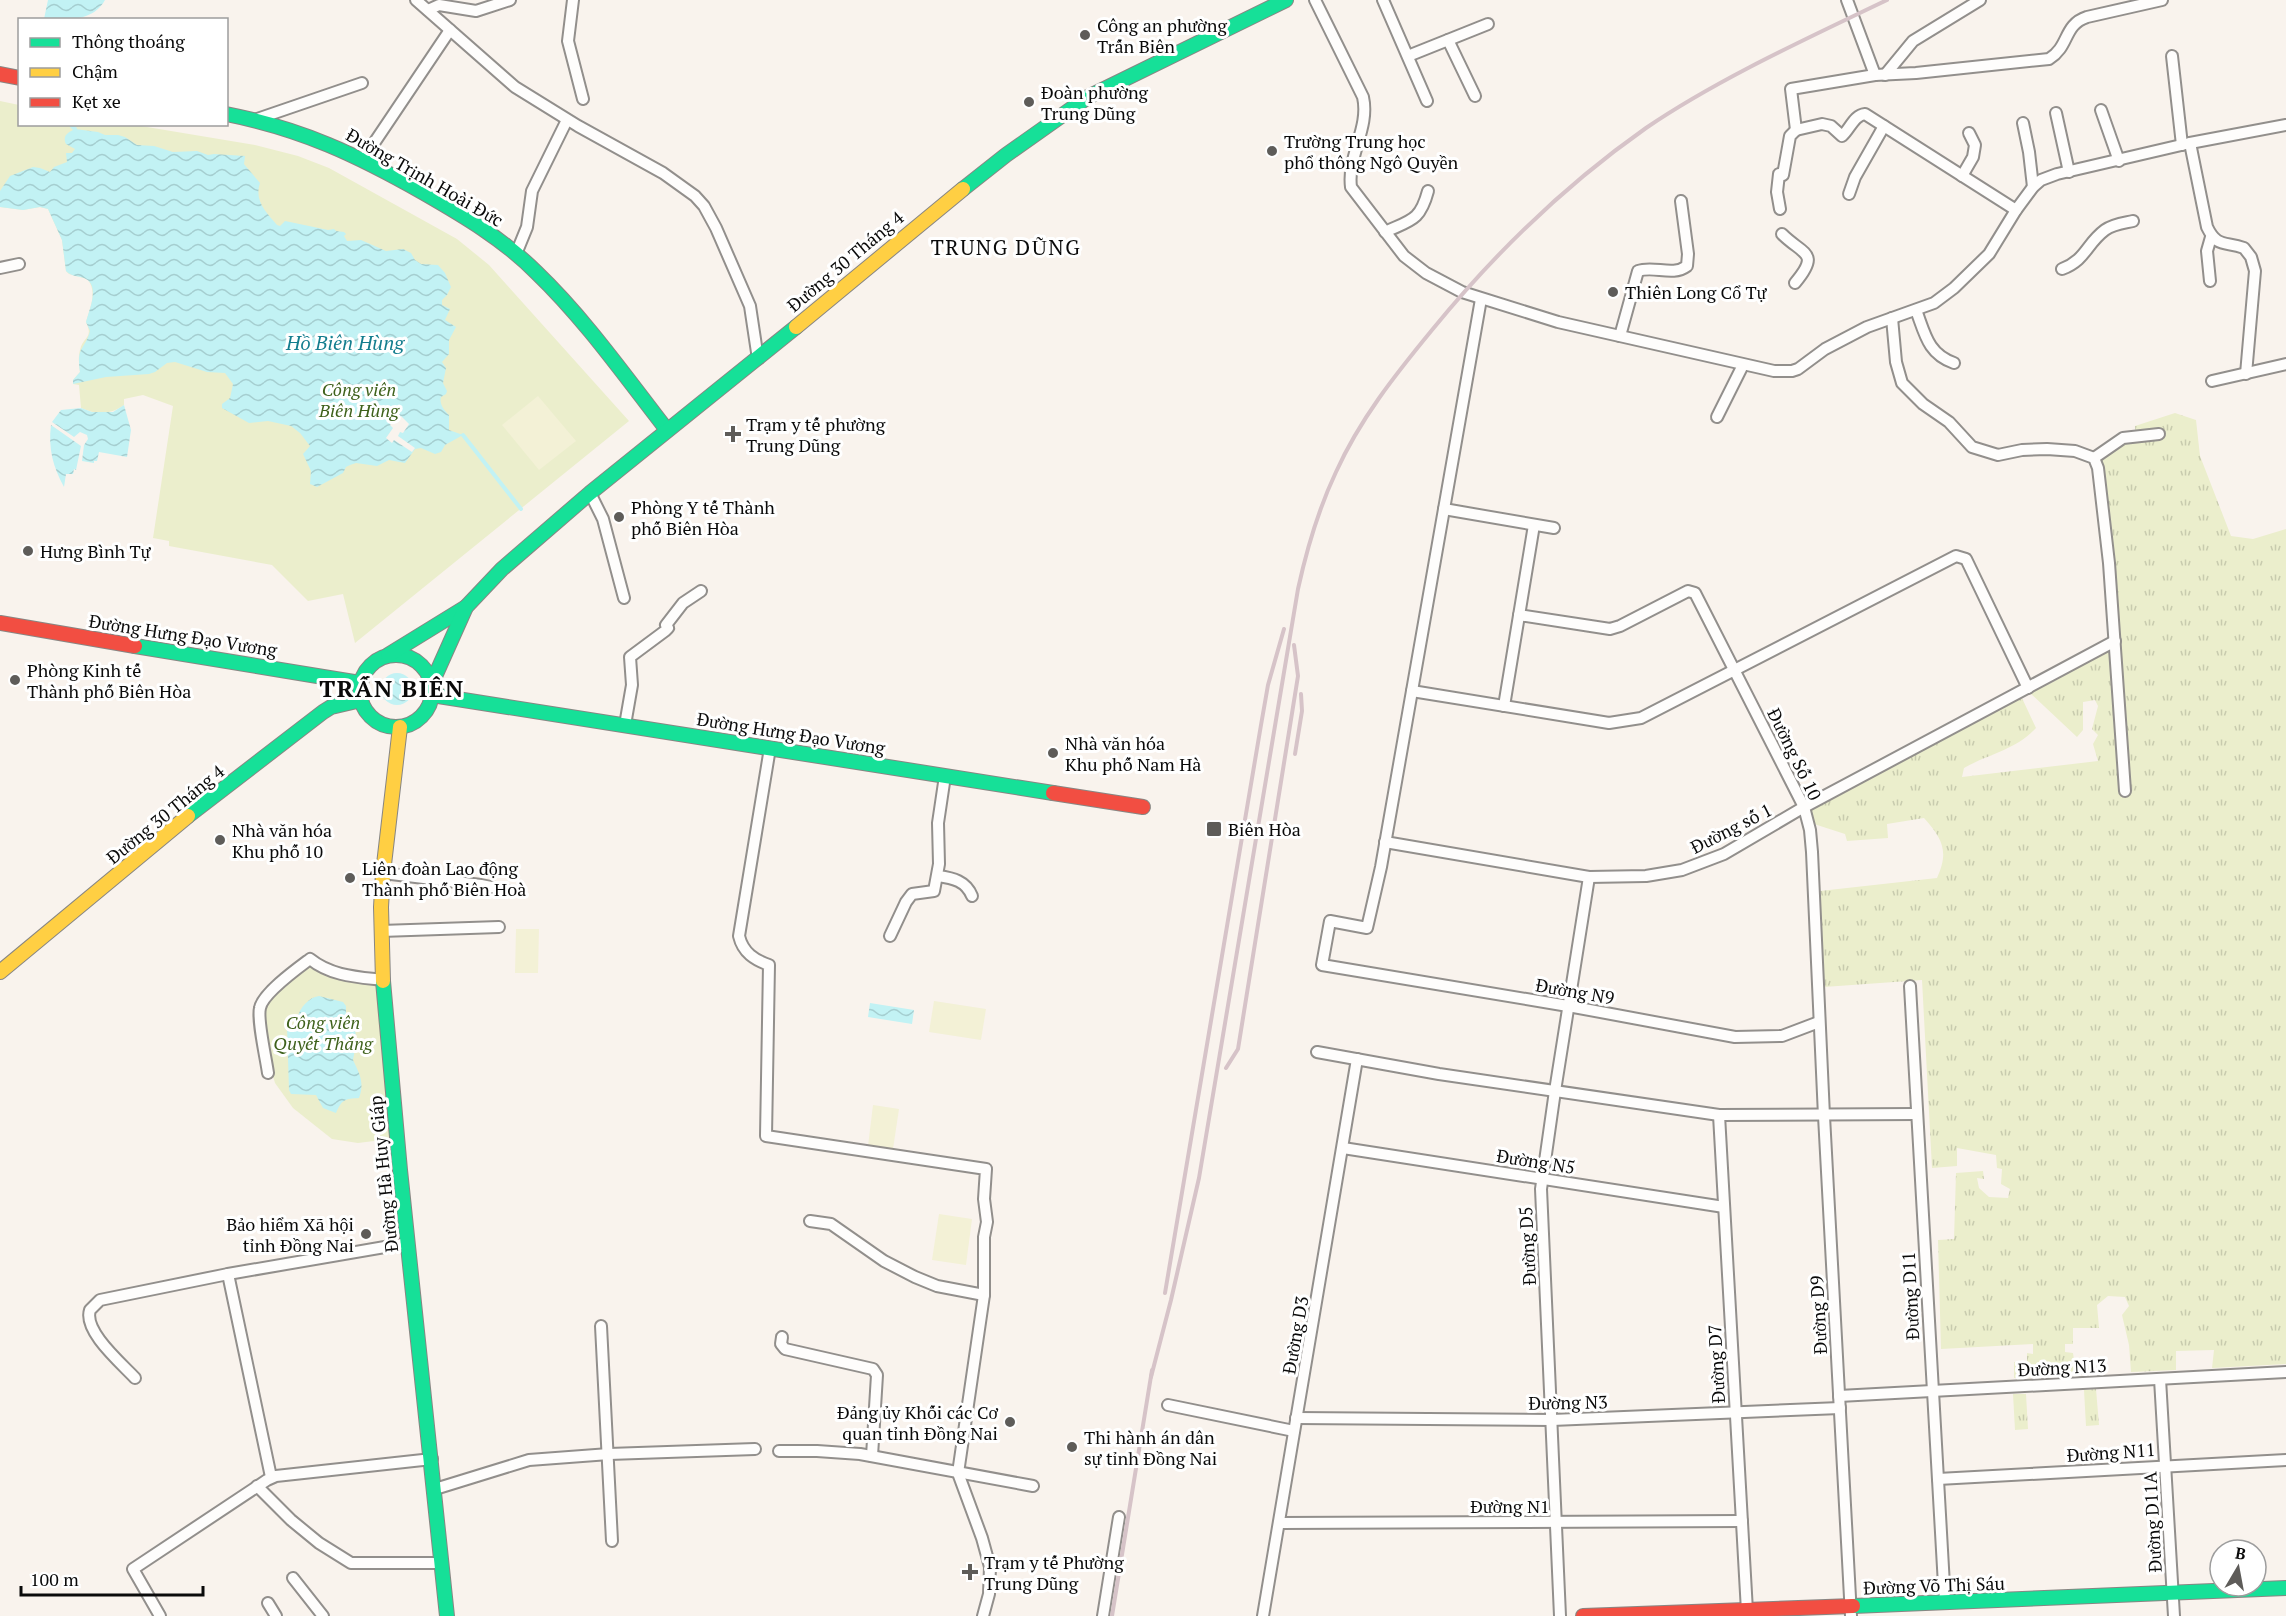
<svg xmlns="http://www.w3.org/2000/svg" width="2286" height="1616" font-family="'PT Serif',serif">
<defs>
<pattern id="grass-tufts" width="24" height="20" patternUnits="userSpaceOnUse" patternTransform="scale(1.5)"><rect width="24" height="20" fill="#ebeecc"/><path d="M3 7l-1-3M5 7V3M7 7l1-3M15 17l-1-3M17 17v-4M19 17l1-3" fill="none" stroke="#c8cbae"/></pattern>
<pattern id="water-waves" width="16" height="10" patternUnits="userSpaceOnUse" patternTransform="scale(1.5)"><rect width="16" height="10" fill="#c2f2f4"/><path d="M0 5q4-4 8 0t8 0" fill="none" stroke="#a5ced0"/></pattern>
</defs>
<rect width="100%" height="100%" fill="#f9f3ed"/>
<!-- grass -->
<g fill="url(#grass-tufts)">
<path d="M2175 413 2196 420 2200 456 2231 536 2253 539 2286 529V1364L2212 1368 2214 1350 2176 1351V1370L2131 1372 2129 1345 2122 1315 2129 1306 2125 1297 2108 1296 2097 1305 2099 1328H2073V1344H2065V1352L2073 1353 2074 1360 2088 1358 2093 1363V1374L2014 1378V1362L2027 1361V1353L2033 1354V1344L1941 1349 1938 1240 1954 1239 1956 1173 1983 1171 1984 1179 1977 1178 1979 1188 1989 1197 2008 1198 2010 1189 2001 1184 2002 1169 1997 1168 1996 1155 1957 1148V1166L1932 1168 1922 980 1824 987 1820 891 1937 878C1949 852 1943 839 1924 818L1887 824 1888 838 1847 841 1845 834 1814 824 1810 809 2021 696 2036 728C2016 750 1989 754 1964 768L1962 777 2098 761 2093 744 2098 735 2092 729 2098 706 2095 700 2083 702V730L2077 737 2029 692 2051 683 2119 644 2099 459 2124 442 2136 439 2135 426Z"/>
<polygon points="2096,1389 2099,1425 2086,1426 2084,1390"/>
<polygon points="2013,1394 2026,1394 2028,1429 2015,1430"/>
</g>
<!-- park -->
<g fill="#ebeecc">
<path d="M0 101 19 105 20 124 135 125 255 145 298 156 329 168 457 239 489 265 629 421 355 643 343 594 308 601 272 565 169 546V541L153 538 173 406 143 395 124 399V405C110 415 97 415 81 408L79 385 73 384V380L80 372C79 364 78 358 80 350 83 336 94 339 86 322 90 308 98 291 87 279L69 274 66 271 62 240 48 209 40 207 23 210 0 207Z"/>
<polygon points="311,962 376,982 390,1139 358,1143 332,1139 293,1108 275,1083 270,1066 263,1012 269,998"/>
</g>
<!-- pitch -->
<g fill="#f3f1d6">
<polygon points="538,396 576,441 539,470 502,425"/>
<polygon points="516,929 539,929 538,973 515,973"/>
<polygon points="934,1001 986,1009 981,1040 929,1032"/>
<polygon points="873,1105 899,1109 893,1149 868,1146"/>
<polygon points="939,1214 972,1219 966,1265 932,1260"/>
</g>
<!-- water -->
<g fill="url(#water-waves)">
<path d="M48 0H105C93 22 66 20 44 19Z"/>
<path d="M75 129 98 132 105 135H118L125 137 137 145 154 146 173 152 197 151 208 155 214 154 245 156 244 164 260 183C254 201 266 212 277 225L280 226 285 221 290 222 328 230 334 229 336 231 344 232 346 234 344 236 347 241 361 240 386 251 403 249 411 253 415 260 421 264 438 265 445 273 451 287 447 295 442 300V305L450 309 445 320 456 327 449 340V354L442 362 446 368 443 383 447 391 446 394 441 397C439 404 444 410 449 415V430L463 435 445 445 441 452 435 454 421 448 415 449 405 463 389 460 377 466 356 463 350 465 346 467 343 473 317 487 310 484 311 471 303 454 310 446 300 433 291 426 268 421 249 423 222 408V404L230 398 233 384 225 373 207 372 175 362 167 363 155 372 149 374 106 377 73 384V380L80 372C76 346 85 350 90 331L86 322C89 310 101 285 84 278 77 276 71 276 66 271L62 240 48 209 40 207 23 210 0 207V191L10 176 33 167 40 168 50 172 54 167 67 162 66 153H72L75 149 66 144C62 136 68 132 75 129Z"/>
<polygon points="124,405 131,430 127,457 99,452 97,461 94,461 94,463 82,461 84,445 88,439 87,435 80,432 74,437 52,422 61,410 81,408 92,412 113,412"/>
<path d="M51 425 81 446 76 470 74 469 73 474H66L64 487C53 467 48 448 51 425Z"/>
<circle cx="397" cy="689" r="16"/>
<path d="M319 996 343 1002 346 1006V1017L355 1023 356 1043 353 1060C359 1073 365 1082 359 1098 345 1099 342 1099 336 1113L323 1108 316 1095 291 1094 289 1090 287 1027H296C296 1014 305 998 319 996Z"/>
<polygon points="870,1003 914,1010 912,1024 868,1017"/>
</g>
<!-- pier -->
<polygon fill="#f9f3ed" points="396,416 399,418 401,416 409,424 403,433 400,432 398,436 415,448 412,452 394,440 392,443 386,438 393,428 390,425"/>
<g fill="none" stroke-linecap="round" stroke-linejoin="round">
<!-- stream -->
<g stroke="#c2f2f4" stroke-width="4">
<polyline points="70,124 75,129"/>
<polyline points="463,435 521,509"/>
</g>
<defs>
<g id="street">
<polyline points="416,0 515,87 578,126 663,173 695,196 704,206 716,228 750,306 758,359"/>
<polyline points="573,0 568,41 583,99"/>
<path d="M1315 0 1363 97C1370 128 1347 156 1351 187L1404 256 1426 273 1462 292 1558 322 1774 371H1792L1798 369 1825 349 1867 327 1934 303 1954 288 1989 254 2016 210 2033 187 2041 180 2057 174 2190 143 2286 125"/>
<polyline points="1383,0 1427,101"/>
<polyline points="1847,0 1875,75"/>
<polyline points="428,10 439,5 476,11 510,0"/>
<polyline points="1448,40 1475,96"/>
<polyline points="1408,56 1488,24"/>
<polyline points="2172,56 2182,145"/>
<polyline points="1885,75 1913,41 1980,0"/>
<polyline points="2101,110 2119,161"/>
<polyline points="2056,113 2069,172"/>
<polyline points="257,119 362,83"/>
<polyline points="2023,123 2029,152 2033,187"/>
<path d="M2190 143 2207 227C2217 248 2225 241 2244 248L2251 257 2255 271 2246 374"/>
<polyline points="364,158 450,30"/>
<polyline points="1779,174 1777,192 1780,209"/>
<polyline points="1783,175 1790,136 1796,130"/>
<polyline points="1962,176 1973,157 1975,145 1969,133"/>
<polyline points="1849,194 1855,177 1884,126"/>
<path d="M2016 210 1865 114C1854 115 1850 129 1842 136L1831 126 1822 124 1796 130 1791 89 1875 75 1916 73 2049 59C2070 46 2063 25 2087 17L2162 0"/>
<path d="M1385 232C1411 220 1420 221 1428 191"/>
<path d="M1782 234C1803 255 1821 252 1795 283"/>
<polyline points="516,254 527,227 532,191 567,120"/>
<polyline points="0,268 19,264"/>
<path d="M2062 269C2086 260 2086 244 2105 230 2113 224 2124 223 2133 221"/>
<polyline points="2210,281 2207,251 2211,237"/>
<polyline points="1481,299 1381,867 1367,928 1330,921 1322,965 1568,1006 1735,1037 1782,1036 1819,1022"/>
<path d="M1916 310C1925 334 1928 354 1954 363"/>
<polyline points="1892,318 1896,362 1902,383 1923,404 1949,422 1972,447 1998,455 2022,450 2047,449 2075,451 2094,458 2098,468 2109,563 2125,791"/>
<path d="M1620 336 1638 271C1654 265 1672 277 1687 266L1688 254 1681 201"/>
<polyline points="2212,381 2286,364"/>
<polyline points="1717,417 1743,365"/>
<polyline points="2094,458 2123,438 2159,434"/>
<polyline points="590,493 603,519 624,598"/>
<polyline points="1444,509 1554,528"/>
<polyline points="1519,615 1610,629 1620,626 1688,591 1695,593 1804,807 1810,830 1812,852 1824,1116 1851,1616"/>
<polyline points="1412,691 1609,723 1641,718 1956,556 1966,559 2028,688"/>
<polyline points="1504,706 1534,525"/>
<polyline points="625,725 632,685 630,657 665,631 668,628 666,625 683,603 701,591"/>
<path d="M770 748 739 936C743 953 755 960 769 965L766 1136 986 1169 984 1199 987 1222 984 1237V1295L958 1473 982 1538 990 1567 989 1594 983 1616"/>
<polyline points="1385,842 1589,877 1646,876 1682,870 1724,854 1804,807 2115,641"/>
<polyline points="383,873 481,885 506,890"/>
<path d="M938 876C953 878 966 881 972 896"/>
<polyline points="381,931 499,927"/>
<polyline points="890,936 906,902 912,894 934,891 939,864 938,823 945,776"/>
<polyline points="1910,986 1945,1603"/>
<polyline points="1317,1052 1439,1074 1719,1115 1916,1114"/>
<path d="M268 1073C266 1058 257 1020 260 1008 263 993 298 968 310 959 331 976 357 977 383 980"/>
<polyline points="1719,1115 1747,1611"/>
<polyline points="1343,1148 1724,1207"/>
<polyline points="810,1221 831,1224 884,1261 915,1277 937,1286 984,1295"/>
<polyline points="228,1274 271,1477"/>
<polyline points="601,1326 612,1541"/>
<polyline points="782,1337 781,1344 785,1349 873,1369 877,1375 872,1456"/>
<path d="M135 1378C121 1363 83 1331 90 1310L100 1300 228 1274 408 1243"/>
<polyline points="2160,1379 2174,1616"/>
<polyline points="1839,1396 2286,1372"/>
<polyline points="1168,1405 1294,1431"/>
<polyline points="1296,1418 1552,1420 1840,1408"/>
<polyline points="779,1451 817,1451 860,1454 1033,1486"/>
<polyline points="1938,1479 2286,1460"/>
<polyline points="257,1486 291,1520 319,1543 351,1563 442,1563"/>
<polyline points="435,1489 529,1460 609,1454 755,1449"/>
<polyline points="1279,1523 1742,1521"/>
<polyline points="293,1578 323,1616"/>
<polyline points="268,1603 276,1616"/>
<polyline points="160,1616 133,1569 267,1480 276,1476 432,1459"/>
<polyline points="1103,1616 1119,1517"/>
<polyline points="1263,1616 1357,1059"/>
<polyline points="1560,1616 1541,1189 1555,1091 1589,877"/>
</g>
<g id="fast">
<path d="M226 114C302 129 357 155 424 193 464 216 503 239 536 272 585 319 625 376 667 430"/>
<polyline points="963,189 1006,155 1088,97 1286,0"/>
<polyline points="135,646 360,683"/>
<circle cx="396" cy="691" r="36"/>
<polyline points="388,655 466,607"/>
<polyline points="432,683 466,607 502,569 590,493 796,327"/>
<polyline points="432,695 1053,793"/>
<polyline points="188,816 323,712 331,707 361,700"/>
<polyline points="383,981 400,1170 447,1616"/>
<polyline points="1853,1606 2286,1588"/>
</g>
<g id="slow">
<polyline points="796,327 963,189"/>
<polyline points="0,972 188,816"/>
<polyline points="383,981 381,907 383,873 400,727"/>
</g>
<g id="jam">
<polyline points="0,74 20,78"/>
<polyline points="0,623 135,646"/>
<polyline points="1053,793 1143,807"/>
<polyline points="1583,1616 1853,1606"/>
</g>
</defs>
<!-- street casing -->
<use href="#street" stroke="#928f8c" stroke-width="14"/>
<!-- fast casing -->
<use href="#fast" stroke="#888683" stroke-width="16"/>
<!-- slow casing -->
<use href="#slow" stroke="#888683" stroke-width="16"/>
<!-- jam casing -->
<use href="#jam" stroke="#888683" stroke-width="16"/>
<!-- street -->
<use href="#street" stroke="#fefdfc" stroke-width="10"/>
<!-- fast -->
<use href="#fast" stroke="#16e098" stroke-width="14"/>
<!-- slow -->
<use href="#slow" stroke="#ffcf43" stroke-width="14"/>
<!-- jam -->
<use href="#jam" stroke="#f24e42" stroke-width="14"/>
<!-- rail -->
<g stroke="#d6c3c8" stroke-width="4">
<polyline points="1295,754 1302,711 1301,694"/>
<polyline points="1226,1068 1238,1049 1298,676 1294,645"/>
<polyline points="1165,1293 1261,725 1268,685 1284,629"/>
<path d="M1151 1377 1171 1300 1199 1178 1298 589C1307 548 1318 510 1336 472 1360 419 1395 375 1432 330 1494 254 1565 185 1646 128 1718 79 1808 38 1887 0"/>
<polyline points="1112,1616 1152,1370"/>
</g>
</g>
<!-- markers -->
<g fill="#5e5c59" stroke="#fff" stroke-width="2">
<circle cx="1085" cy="35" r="6"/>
<circle cx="1029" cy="102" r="6"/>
<circle cx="1272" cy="151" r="6"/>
<circle cx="1613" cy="292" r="6"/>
<path d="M730 425h6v6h6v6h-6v6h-6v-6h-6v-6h6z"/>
<circle cx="619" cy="517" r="6"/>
<circle cx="28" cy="551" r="6"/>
<circle cx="15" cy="680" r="6"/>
<circle cx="1053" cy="753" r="6"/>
<rect x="1206" y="821" width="16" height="16" rx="3"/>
<circle cx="220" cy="840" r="6"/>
<circle cx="350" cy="878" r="6"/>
<circle cx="366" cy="1234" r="6"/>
<circle cx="1010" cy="1422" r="6"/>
<circle cx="1072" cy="1447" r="6"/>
<path d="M967 1563h6v6h6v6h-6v6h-6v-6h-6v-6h6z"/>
</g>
<g text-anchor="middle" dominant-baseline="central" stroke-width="6" stroke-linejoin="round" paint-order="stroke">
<!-- poi labels -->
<g font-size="18" fill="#0a0a0a" stroke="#fff" text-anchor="start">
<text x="1097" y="25">Công an phường<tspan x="1097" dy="21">Trấn Biên</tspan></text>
<text x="1041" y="92">Đoàn phường<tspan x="1041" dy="21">Trung Dũng</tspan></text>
<text x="1284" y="141">Trường Trung học<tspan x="1284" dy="21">phổ thông Ngô Quyền</tspan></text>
<text x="1625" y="292">Thiên Long Cổ Tự</text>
<text x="746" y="424">Trạm y tế phường<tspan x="746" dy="21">Trung Dũng</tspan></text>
<text x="631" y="507">Phòng Y tế Thành<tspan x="631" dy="21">phố Biên Hòa</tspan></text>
<text x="40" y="551">Hưng Bình Tự</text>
<text x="27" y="670">Phòng Kinh tế<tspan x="27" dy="21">Thành phố Biên Hòa</tspan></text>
<text x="1065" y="743">Nhà văn hóa<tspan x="1065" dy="21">Khu phố Nam Hà</tspan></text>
<text x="1228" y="829">Biên Hòa</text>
<text x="232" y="830">Nhà văn hóa<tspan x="232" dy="21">Khu phố 10</tspan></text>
<text x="362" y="868">Liên đoàn Lao động<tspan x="362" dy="21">Thành phố Biên Hoà</tspan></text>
<text x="354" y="1224" text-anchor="end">Bảo hiểm Xã hội<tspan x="354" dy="21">tỉnh Đồng Nai</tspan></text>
<text x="998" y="1412" text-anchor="end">Đảng ủy Khối các Cơ<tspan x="998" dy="21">quan tỉnh Đồng Nai</tspan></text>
<text x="1084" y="1437">Thi hành án dân<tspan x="1084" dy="21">sự tỉnh Đồng Nai</tspan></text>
<text x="984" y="1562">Trạm y tế Phường<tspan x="984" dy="21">Trung Dũng</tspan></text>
</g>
<!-- street labels -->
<g font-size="18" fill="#0a0a0a" stroke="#fff">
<text transform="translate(425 177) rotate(30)">Đường Trịnh Hoài Đức</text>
<text transform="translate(845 261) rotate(-40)">Đường 30 Tháng 4</text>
<text transform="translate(183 635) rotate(9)">Đường Hưng Đạo Vương</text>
<text transform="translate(791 733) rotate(9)">Đường Hưng Đạo Vương</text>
<text transform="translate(1795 754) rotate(64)">Đường Số 10</text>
<text transform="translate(165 814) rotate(-39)">Đường 30 Tháng 4</text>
<text transform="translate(1731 828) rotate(-27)">Đường số 1</text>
<text transform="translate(1575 991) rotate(10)">Đường N9</text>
<text transform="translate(1536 1161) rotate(9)">Đường N5</text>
<text transform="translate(383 1174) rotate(-96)">Đường Hà Huy Giáp</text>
<text transform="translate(1527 1246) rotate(-93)">Đường D5</text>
<text transform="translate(1910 1296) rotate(-93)">Đường D11</text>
<text transform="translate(1818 1315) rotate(-93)">Đường D9</text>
<text transform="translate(1295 1335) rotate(-80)">Đường D3</text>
<text transform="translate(1716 1364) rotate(-93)">Đường D7</text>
<text transform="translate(2062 1367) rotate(-3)">Đường N13</text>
<text transform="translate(1568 1402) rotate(-1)">Đường N3</text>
<text transform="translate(2111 1452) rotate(-4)">Đường N11</text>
<text x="1510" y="1506">Đường N1</text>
<text transform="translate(2152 1522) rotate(-93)">Đường D11A</text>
<text transform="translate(1934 1585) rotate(-2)">Đường Võ Thị Sáu</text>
</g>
<!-- park labels -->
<g font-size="18" font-style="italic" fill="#3e611b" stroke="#fff">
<text x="359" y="389">Công viên<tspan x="359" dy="21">Biên Hùng</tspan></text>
<text x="323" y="1022">Công viên<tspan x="323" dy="21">Quyết Thắng</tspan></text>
</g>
<!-- water labels -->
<g font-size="20" font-style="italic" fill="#137d8e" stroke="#fff">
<text x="345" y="342">Hồ Biên Hùng</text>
</g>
<!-- quarter labels -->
<g font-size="21" letter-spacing="1.5" fill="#0a0a0a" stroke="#fff">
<text x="1006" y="247">TRUNG DŨNG</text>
</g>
<!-- district labels -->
<g font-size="24" font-weight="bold" letter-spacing="1.5" fill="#0a0a0a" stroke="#fff">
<text x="392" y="688">TRẤN BIÊN</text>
</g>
</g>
<!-- legend -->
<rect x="18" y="18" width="210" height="108" fill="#ffffff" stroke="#9d9d9d" stroke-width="1.5"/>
<rect x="30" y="38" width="30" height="9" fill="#16e098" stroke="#9d9d9d" stroke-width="1.5"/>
<text x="72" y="48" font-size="18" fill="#0a0a0a">Thông thoáng</text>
<rect x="30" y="68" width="30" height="9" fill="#ffcf43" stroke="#9d9d9d" stroke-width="1.5"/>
<text x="72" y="78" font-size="18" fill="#0a0a0a">Chậm</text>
<rect x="30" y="98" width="30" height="9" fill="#f24e42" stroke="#9d9d9d" stroke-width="1.5"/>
<text x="72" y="108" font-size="18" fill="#0a0a0a">Kẹt xe</text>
<!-- north arrow -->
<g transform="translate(2238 1568) rotate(10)"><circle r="28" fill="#ffffff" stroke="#9d9d9d" stroke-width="1.5"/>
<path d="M0-4.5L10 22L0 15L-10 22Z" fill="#5e5c59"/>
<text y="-9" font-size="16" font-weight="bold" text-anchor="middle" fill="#0a0a0a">B</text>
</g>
<!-- scale -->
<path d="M21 1586v9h182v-9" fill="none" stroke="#0a0a0a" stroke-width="3"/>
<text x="30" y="1586" font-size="18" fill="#0a0a0a" stroke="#ffffff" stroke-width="4.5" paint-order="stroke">100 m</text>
</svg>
